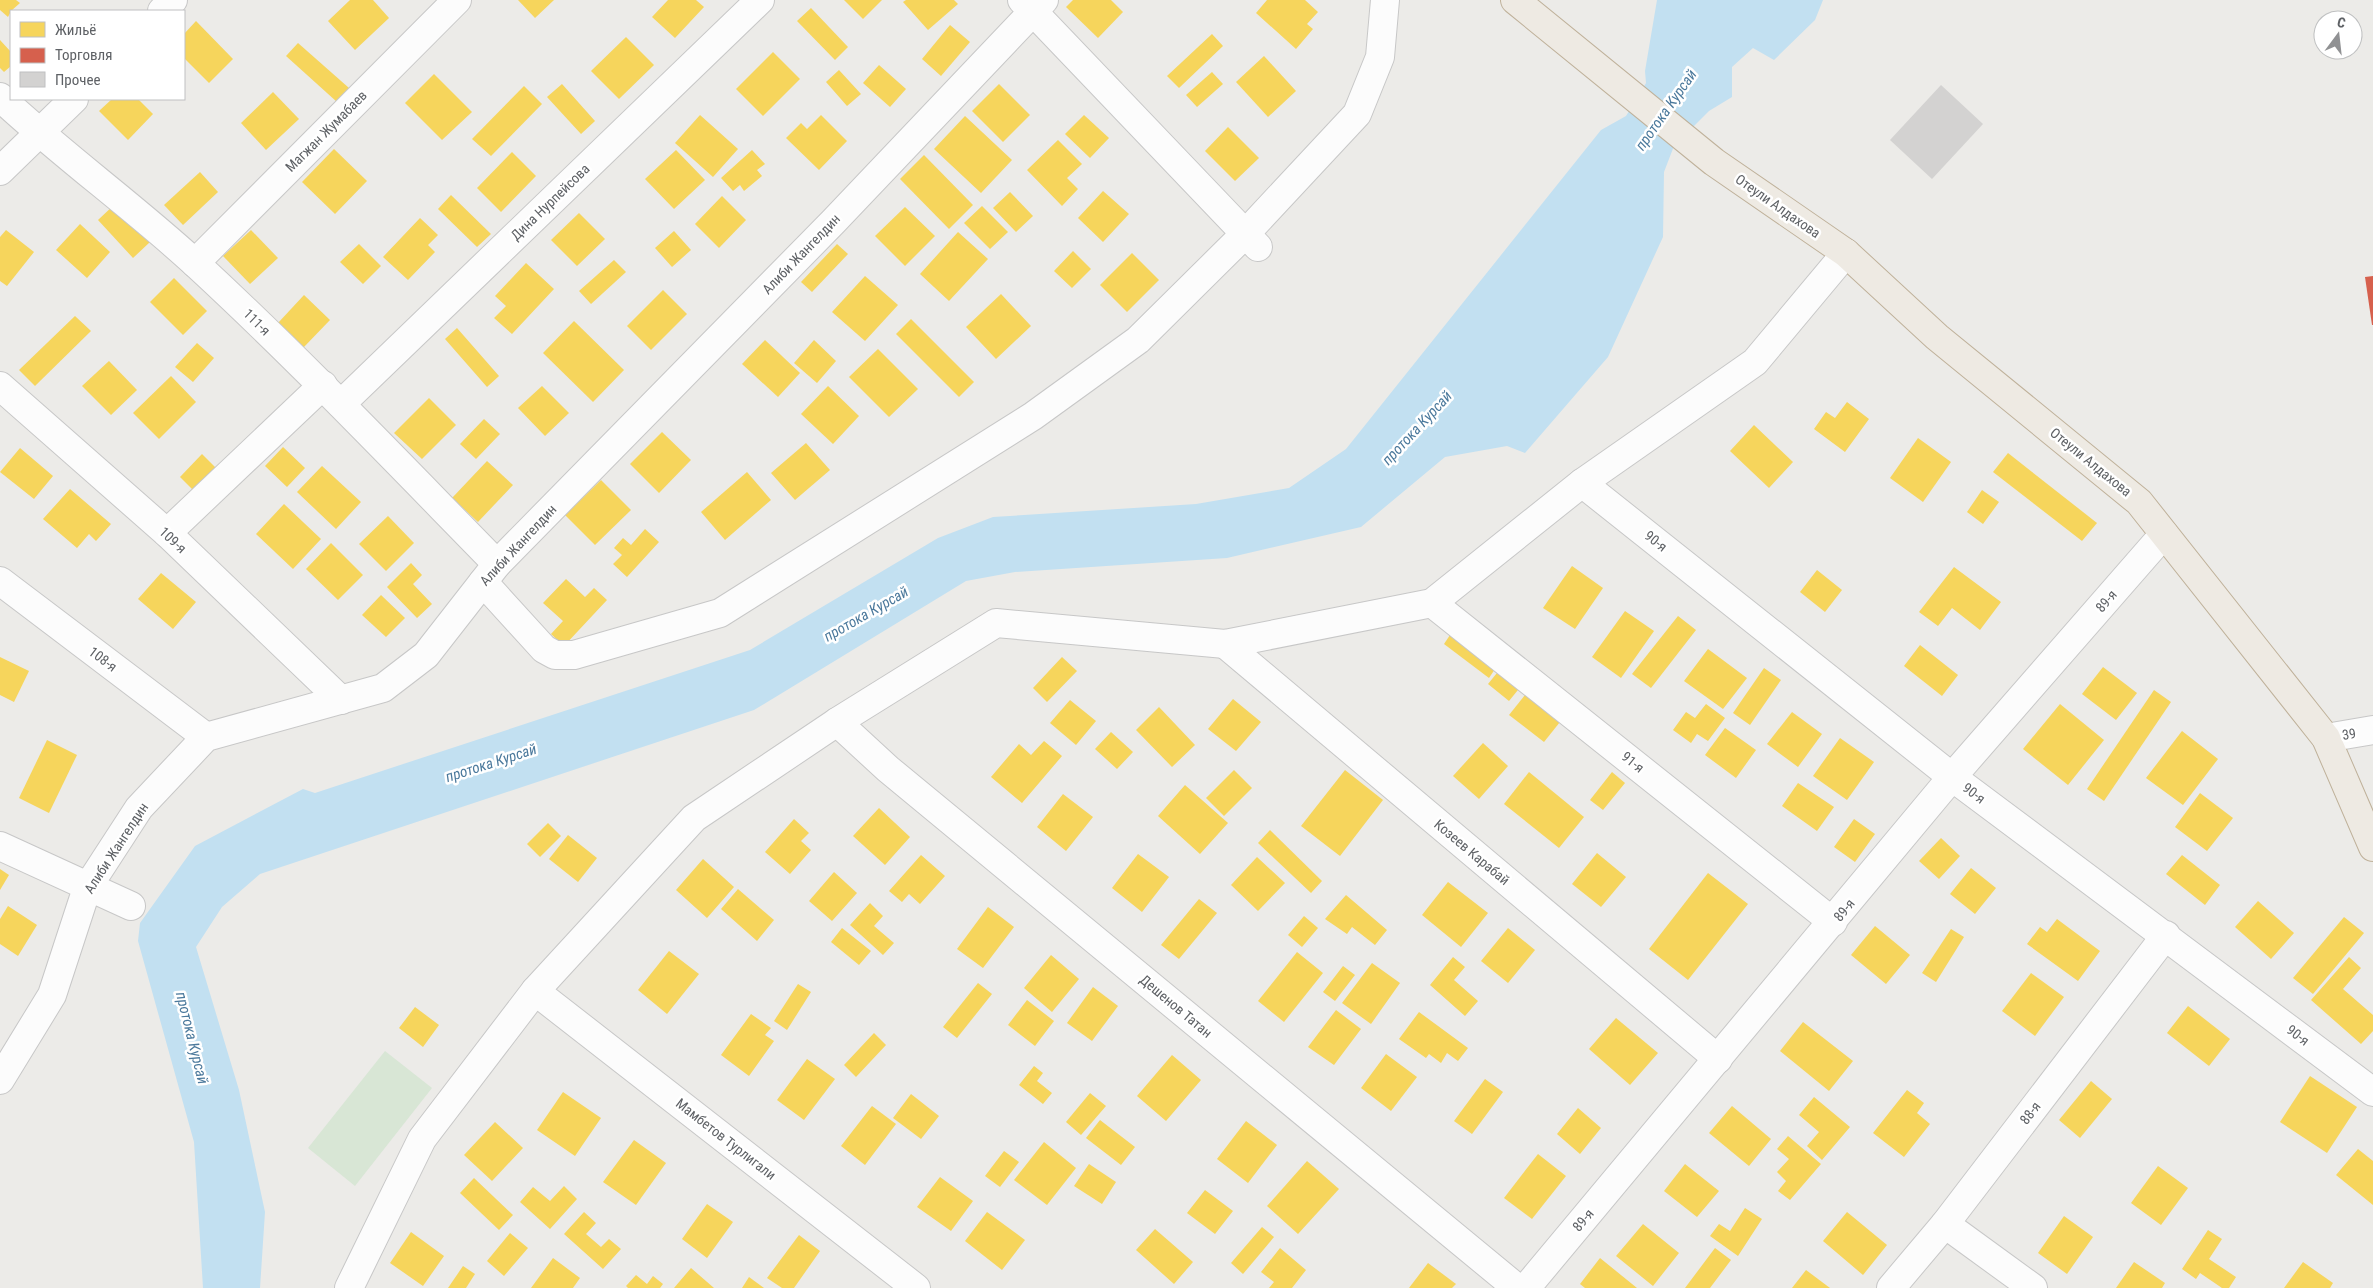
<svg xmlns="http://www.w3.org/2000/svg" width="2373" height="1288" font-family="'Roboto Condensed',sans-serif">
<rect width="100%" height="100%" fill="#ecebe8"/>
<!-- green -->
<polygon fill="#d8e6d5" points="385,1051 432,1088 355,1186 308,1148"/>
<!-- water -->
<polygon fill="#c2e0f1" points="1657,0 1823,0 1815,20 1774,60 1753,48 1732,67 1732,97 1709,111 1674,146 1664,172 1663,237 1608,357 1525,453 1507,446 1445,457 1361,527 1227,558 1015,572 966,581 754,710 260,874 222,907 196,947 239,1090 265,1212 260,1288 203,1288 194,1142 138,941 140,923 195,846 303,789 315,793 750,650 938,538 993,517 1196,504 1289,488 1346,449 1601,130 1626,116 1646,83 1645,71"/>
<!-- homes -->
<g fill="#f6d55c">
<polygon points="0,0 16,0 20,3 11,11 8,17 0,10"/>
<polygon points="350,0 373,0 389,18 355,50 328,21"/>
<polygon points="518,0 554,0 535,18"/>
<polygon points="668,0 696,0 704,7 675,38 652,17"/>
<polygon points="844,0 882,0 863,19"/>
<polygon points="906,0 954,0 958,4 928,30 903,2"/>
<polygon points="1073,0 1111,0 1123,12 1098,38 1066,7"/>
<polygon points="1267,0 1305,0 1318,12 1307,24 1313,29 1296,49 1256,13"/>
<polygon points="811,8 848,47 835,60 797,21"/>
<polygon points="196,21 233,59 209,83 184,58 184,34"/>
<polygon points="950,25 970,42 941,76 922,59"/>
<polygon points="1212,34 1223,46 1179,88 1167,76"/>
<polygon points="626,37 654,65 619,99 591,71"/>
<polygon points="0,40 11,52 11,66 4,72 0,68"/>
<polygon points="298,43 349,88 337,102 286,56"/>
<polygon points="773,52 800,79 763,116 736,89"/>
<polygon points="1264,56 1296,91 1268,117 1236,82"/>
<polygon points="879,65 906,89 890,107 863,83"/>
<polygon points="839,70 861,94 847,106 826,82"/>
<polygon points="1212,72 1223,84 1197,107 1186,95"/>
<polygon points="434,74 472,112 442,140 405,103"/>
<polygon points="562,84 595,121 581,134 547,97"/>
<polygon points="999,84 1030,115 1003,142 972,111"/>
<polygon points="524,86 542,104 491,156 472,139"/>
<polygon points="273,92 299,119 266,150 241,123"/>
<polygon points="112,99 138,99 153,114 128,140 99,111"/>
<polygon points="700,115 738,149 713,177 675,143"/>
<polygon points="821,115 847,141 819,170 786,138 801,123 807,129"/>
<polygon points="1084,115 1109,138 1090,158 1065,134"/>
<polygon points="965,116 1012,160 981,193 934,149"/>
<polygon points="1228,127 1259,158 1235,181 1205,151"/>
<polygon points="1058,140 1082,164 1067,178 1078,189 1062,206 1027,170"/>
<polygon points="334,149 367,181 335,214 302,182"/>
<polygon points="676,150 705,180 674,209 645,179"/>
<polygon points="752,150 765,164 757,170 762,176 744,191 740,185 733,191 721,178"/>
<polygon points="512,152 536,176 501,212 477,188"/>
<polygon points="924,155 973,205 949,229 900,179"/>
<polygon points="200,172 218,192 183,225 164,205"/>
<polygon points="1103,191 1129,214 1103,242 1078,218"/>
<polygon points="1010,192 1033,216 1016,232 993,208"/>
<polygon points="451,195 491,234 477,247 438,209"/>
<polygon points="722,196 746,220 719,248 695,224"/>
<polygon points="115,204 150,242 133,258 98,220"/>
<polygon points="982,206 1008,232 990,249 964,223"/>
<polygon points="905,207 935,236 905,266 875,236"/>
<polygon points="579,213 605,239 577,266 551,240"/>
<polygon points="420,218 438,235 428,245 435,252 408,280 383,257"/>
<polygon points="80,224 110,252 87,278 56,250"/>
<polygon points="6,230 34,252 7,286 0,281 0,237"/>
<polygon points="251,230 278,258 250,284 223,256"/>
<polygon points="674,231 691,250 672,267 655,248"/>
<polygon points="958,232 988,259 949,301 920,274"/>
<polygon points="359,244 381,266 363,284 340,262"/>
<polygon points="837,244 848,254 812,292 801,282"/>
<polygon points="1073,251 1091,269 1072,288 1054,271"/>
<polygon points="1132,253 1159,280 1127,312 1100,285"/>
<polygon points="614,260 626,272 591,304 579,291"/>
<polygon points="526,263 554,289 512,334 494,318 506,306 495,296"/>
<polygon points="865,276 898,305 865,341 832,312"/>
<polygon points="174,278 207,311 183,335 150,302"/>
<polygon points="663,290 687,314 651,350 627,326"/>
<polygon points="1001,294 1031,326 996,359 966,327"/>
<polygon points="304,295 330,320 303,348 278,323"/>
<polygon points="75,316 91,331 35,386 19,370"/>
<polygon points="911,319 974,382 959,397 896,334"/>
<polygon points="574,321 624,370 593,402 543,353"/>
<polygon points="457,328 499,376 487,387 445,339"/>
<polygon points="765,340 800,373 778,397 742,364"/>
<polygon points="814,340 836,361 817,383 794,363"/>
<polygon points="197,343 214,358 193,382 175,367"/>
<polygon points="878,349 918,389 889,417 849,377"/>
<polygon points="109,361 137,390 111,415 82,386"/>
<polygon points="171,376 196,402 159,439 133,413"/>
<polygon points="542,386 569,413 545,436 518,408"/>
<polygon points="828,386 859,416 833,444 801,414"/>
<polygon points="429,398 456,425 422,459 394,433"/>
<polygon points="1847,402 1869,419 1845,452 1814,429 1826,412 1835,418"/>
<polygon points="484,419 500,434 476,459 460,444"/>
<polygon points="1754,425 1793,462 1769,488 1730,451"/>
<polygon points="662,432 691,460 659,493 630,464"/>
<polygon points="1918,438 1951,462 1923,502 1890,478"/>
<polygon points="806,443 830,470 795,500 771,473"/>
<polygon points="283,447 305,468 287,487 265,466"/>
<polygon points="20,448 53,476 34,499 0,472"/>
<polygon points="2008,453 2097,523 2082,541 1993,472"/>
<polygon points="202,454 217,469 194,491 180,477"/>
<polygon points="487,461 513,485 478,522 452,498"/>
<polygon points="322,466 361,502 336,529 297,492"/>
<polygon points="747,472 771,500 725,540 701,512"/>
<polygon points="601,480 631,510 595,545 565,515"/>
<polygon points="70,489 111,524 96,541 89,534 77,548 43,519"/>
<polygon points="1982,490 1999,502 1983,524 1967,512"/>
<polygon points="284,504 321,539 293,569 256,534"/>
<polygon points="388,516 414,543 386,571 359,544"/>
<polygon points="645,529 659,542 627,577 613,564 622,555 614,548 623,538 631,545"/>
<polygon points="331,543 363,575 338,600 306,569"/>
<polygon points="411,563 422,575 413,584 432,604 417,618 387,587"/>
<polygon points="1572,566 1603,588 1575,629 1543,608"/>
<polygon points="1954,567 2001,602 1980,630 1952,608 1938,626 1919,612"/>
<polygon points="1817,570 1842,590 1825,612 1800,592"/>
<polygon points="161,573 196,602 173,629 138,599"/>
<polygon points="566,579 585,597 594,588 607,600 564,646 551,634 563,621 543,603"/>
<polygon points="381,595 405,618 386,637 362,615"/>
<polygon points="1625,611 1654,631 1621,678 1592,657"/>
<polygon points="1678,616 1696,630 1651,688 1632,674"/>
<polygon points="1450,635 1495,669 1489,678 1444,644"/>
<polygon points="1920,645 1958,675 1942,696 1904,666"/>
<polygon points="1708,649 1747,678 1723,709 1684,681"/>
<polygon points="0,657 29,671 14,702 0,695"/>
<polygon points="1062,657 1077,671 1047,702 1033,688"/>
<polygon points="2103,667 2137,693 2116,720 2082,694"/>
<polygon points="1501,668 1522,685 1509,701 1488,684"/>
<polygon points="1764,668 1781,680 1750,725 1733,713"/>
<polygon points="2154,690 2171,702 2104,801 2087,789"/>
<polygon points="1525,695 1560,722 1544,742 1509,715"/>
<polygon points="1233,699 1261,722 1236,751 1208,729"/>
<polygon points="1070,700 1096,721 1076,745 1050,723"/>
<polygon points="1706,704 1725,718 1708,741 1697,734 1691,743 1673,730 1686,712 1695,718"/>
<polygon points="2060,704 2104,740 2068,785 2023,749"/>
<polygon points="1159,707 1195,745 1172,767 1136,730"/>
<polygon points="1792,712 1822,734 1798,767 1767,744"/>
<polygon points="1725,728 1756,750 1736,778 1705,755"/>
<polygon points="2182,731 2218,759 2183,805 2146,778"/>
<polygon points="1111,732 1133,752 1117,769 1095,749"/>
<polygon points="1840,738 1874,762 1847,800 1813,776"/>
<polygon points="47,740 77,755 49,813 19,798"/>
<polygon points="1044,741 1062,756 1022,803 991,777 1019,744 1031,755"/>
<polygon points="1483,743 1508,766 1479,799 1453,776"/>
<polygon points="1234,770 1252,788 1224,816 1206,798"/>
<polygon points="1345,770 1383,800 1340,856 1301,826"/>
<polygon points="1529,772 1584,817 1559,848 1504,804"/>
<polygon points="1612,772 1625,783 1603,810 1590,800"/>
<polygon points="1798,783 1834,807 1817,831 1782,806"/>
<polygon points="1185,785 1228,823 1200,854 1158,816"/>
<polygon points="2200,793 2233,818 2207,851 2175,827"/>
<polygon points="1063,794 1093,817 1066,851 1037,827"/>
<polygon points="879,808 910,837 885,865 853,836"/>
<polygon points="794,819 809,833 801,841 811,850 790,874 765,852"/>
<polygon points="1854,819 1875,834 1855,862 1834,847"/>
<polygon points="548,823 561,836 540,857 527,844"/>
<polygon points="1270,830 1322,881 1311,893 1258,843"/>
<polygon points="568,835 597,858 578,882 549,859"/>
<polygon points="1941,838 1960,856 1939,879 1919,861"/>
<polygon points="1597,853 1626,877 1601,907 1572,884"/>
<polygon points="1138,854 1169,877 1142,912 1112,888"/>
<polygon points="921,855 945,876 920,904 909,894 902,902 889,891"/>
<polygon points="2182,855 2220,885 2205,905 2166,874"/>
<polygon points="1257,857 1285,883 1258,911 1231,885"/>
<polygon points="703,859 734,887 707,918 676,890"/>
<polygon points="1971,868 1996,888 1975,914 1950,894"/>
<polygon points="0,869 9,875 0,890"/>
<polygon points="834,872 857,893 832,921 809,901"/>
<polygon points="1708,873 1748,904 1688,980 1649,949"/>
<polygon points="1448,882 1488,913 1461,947 1422,915"/>
<polygon points="738,889 774,920 757,941 721,909"/>
<polygon points="1346,895 1387,930 1375,945 1352,927 1347,934 1325,919"/>
<polygon points="1199,899 1217,913 1179,959 1161,945"/>
<polygon points="2258,901 2294,933 2271,959 2235,927"/>
<polygon points="870,903 883,916 874,926 894,943 883,955 850,925"/>
<polygon points="8,906 37,925 18,956 0,944 0,919"/>
<polygon points="988,907 1014,927 983,968 957,949"/>
<polygon points="1304,916 1318,928 1302,947 1288,935"/>
<polygon points="2344,917 2364,933 2313,994 2293,978"/>
<polygon points="2057,919 2100,951 2078,981 2027,944 2040,927 2047,932"/>
<polygon points="1875,926 1910,955 1886,984 1851,955"/>
<polygon points="842,928 871,951 859,965 831,942"/>
<polygon points="1508,928 1535,950 1508,983 1481,961"/>
<polygon points="1951,929 1964,937 1936,982 1922,973"/>
<polygon points="669,951 699,974 667,1014 638,990"/>
<polygon points="1297,952 1323,973 1284,1022 1258,1001"/>
<polygon points="1051,955 1079,979 1052,1012 1024,988"/>
<polygon points="1453,957 1465,967 1454,980 1478,1001 1465,1016 1430,985"/>
<polygon points="2349,957 2361,968 2343,989 2373,1015 2373,1031 2361,1044 2311,1000"/>
<polygon points="1372,963 1400,983 1371,1024 1342,1003"/>
<polygon points="1343,966 1355,975 1335,1001 1323,992"/>
<polygon points="2031,973 2064,997 2035,1036 2002,1011"/>
<polygon points="978,983 992,994 957,1038 943,1027"/>
<polygon points="798,984 811,992 787,1030 774,1021"/>
<polygon points="1093,987 1118,1006 1092,1041 1067,1023"/>
<polygon points="1027,1000 1054,1021 1035,1046 1008,1025"/>
<polygon points="2188,1006 2230,1039 2209,1066 2167,1033"/>
<polygon points="415,1007 439,1025 423,1047 399,1028"/>
<polygon points="1336,1010 1361,1029 1334,1065 1308,1047"/>
<polygon points="1419,1012 1468,1048 1458,1061 1447,1053 1441,1063 1429,1054 1426,1058 1399,1039"/>
<polygon points="751,1014 771,1028 765,1035 774,1041 749,1076 721,1055"/>
<polygon points="1616,1018 1658,1053 1630,1085 1589,1049"/>
<polygon points="1803,1022 1853,1061 1829,1091 1780,1051"/>
<polygon points="874,1033 886,1045 856,1077 844,1065"/>
<polygon points="1386,1054 1417,1077 1391,1111 1361,1088"/>
<polygon points="1172,1055 1201,1080 1166,1121 1137,1096"/>
<polygon points="807,1059 835,1079 804,1120 777,1100"/>
<polygon points="1034,1066 1043,1073 1037,1081 1052,1093 1043,1104 1019,1085"/>
<polygon points="2310,1076 2357,1107 2327,1153 2280,1122"/>
<polygon points="1485,1079 1503,1092 1472,1134 1454,1121"/>
<polygon points="2091,1081 2112,1099 2080,1138 2059,1120"/>
<polygon points="1907,1090 1924,1103 1917,1113 1930,1124 1904,1157 1873,1133"/>
<polygon points="563,1092 601,1118 575,1156 537,1130"/>
<polygon points="1090,1093 1106,1106 1081,1135 1066,1122"/>
<polygon points="911,1094 939,1116 921,1139 893,1118"/>
<polygon points="1814,1097 1850,1127 1822,1160 1807,1146 1819,1132 1799,1115"/>
<polygon points="872,1106 896,1124 865,1165 841,1146"/>
<polygon points="1732,1106 1771,1139 1749,1166 1709,1133"/>
<polygon points="1578,1108 1601,1128 1580,1154 1557,1134"/>
<polygon points="1100,1120 1135,1147 1121,1165 1086,1138"/>
<polygon points="1246,1121 1277,1145 1248,1183 1217,1159"/>
<polygon points="495,1122 523,1148 492,1181 464,1155"/>
<polygon points="1788,1136 1821,1164 1790,1200 1778,1191 1786,1181 1777,1172 1789,1159 1777,1149"/>
<polygon points="634,1140 666,1163 636,1205 603,1182"/>
<polygon points="1044,1142 1076,1168 1047,1205 1014,1180"/>
<polygon points="2358,1149 2373,1161 2373,1205 2336,1175"/>
<polygon points="1004,1151 1019,1162 1000,1187 985,1176"/>
<polygon points="1538,1154 1566,1176 1532,1219 1504,1198"/>
<polygon points="1307,1161 1339,1189 1298,1234 1267,1206"/>
<polygon points="1089,1164 1116,1182 1102,1204 1074,1186"/>
<polygon points="1685,1164 1719,1191 1697,1217 1664,1191"/>
<polygon points="2158,1166 2188,1188 2161,1225 2131,1203"/>
<polygon points="940,1177 973,1201 951,1231 917,1207"/>
<polygon points="474,1178 513,1215 499,1230 460,1193"/>
<polygon points="564,1186 577,1199 550,1229 520,1202 533,1187 550,1201"/>
<polygon points="1205,1190 1233,1211 1215,1234 1187,1213"/>
<polygon points="707,1204 733,1222 707,1258 682,1239"/>
<polygon points="1745,1208 1762,1219 1738,1256 1710,1236 1719,1224 1730,1231"/>
<polygon points="584,1212 596,1223 586,1234 601,1247 609,1239 621,1249 603,1269 564,1234"/>
<polygon points="987,1212 1025,1240 1002,1270 965,1241"/>
<polygon points="1847,1212 1887,1245 1863,1275 1823,1241"/>
<polygon points="2064,1216 2093,1237 2067,1274 2038,1253"/>
<polygon points="1643,1224 1679,1253 1653,1286 1616,1256"/>
<polygon points="1262,1227 1274,1237 1243,1274 1231,1263"/>
<polygon points="1155,1229 1193,1262 1174,1284 1136,1250"/>
<polygon points="2208,1230 2222,1239 2209,1259 2236,1277 2229,1288 2222,1288 2200,1273 2196,1279 2182,1269"/>
<polygon points="411,1232 444,1256 423,1286 390,1263"/>
<polygon points="510,1233 528,1248 504,1276 487,1261"/>
<polygon points="799,1235 820,1251 794,1288 782,1288 767,1278"/>
<polygon points="1280,1248 1306,1270 1292,1288 1269,1288 1274,1282 1261,1272"/>
<polygon points="1715,1248 1731,1260 1710,1288 1685,1288"/>
<polygon points="553,1258 580,1278 573,1288 531,1288"/>
<polygon points="1600,1258 1637,1288 1585,1288 1580,1284"/>
<polygon points="2134,1262 2165,1283 2162,1288 2116,1288"/>
<polygon points="2303,1262 2333,1283 2330,1288 2284,1288"/>
<polygon points="1428,1263 1456,1284 1452,1288 1409,1288"/>
<polygon points="463,1266 475,1274 466,1288 448,1288"/>
<polygon points="691,1268 714,1288 674,1288"/>
<polygon points="1806,1270 1830,1288 1792,1288"/>
<polygon points="636,1275 647,1284 653,1276 663,1284 660,1288 628,1288 626,1286"/>
<polygon points="749,1277 764,1288 742,1288"/>
</g>
<!-- shops -->
<polygon fill="#d6604d" points="2373,276 2373,325 2372,325 2365,277"/>
<!-- building -->
<polygon fill="#d3d2d1" points="1941,85 1983,124 1932,179 1890,140"/>
<g fill="none" stroke-linecap="round" stroke-linejoin="round">
<defs>
<g id="minor">
<polyline points="1022,0 1258,247"/>
<polyline points="162,11 173,0"/>
<path d="M0 97C63 156 133 206 196 264 300 360 398 463 497 564"/>
<polyline points="0,171 74,99"/>
<polyline points="195,263 457,0"/>
<polyline points="0,386 167,533 341,700"/>
<polyline points="341,404 760,0"/>
<polyline points="1582,483 1952,777 2373,1092"/>
<polyline points="167,533 323,385"/>
<polyline points="0,581 206,737"/>
<polyline points="483,582 544,649 555,655 574,655 720,613 1033,416 1138,340 1246,233 1357,114 1380,57 1385,0"/>
<polyline points="1432,603 1833,922"/>
<polyline points="1225,644 1718,1059"/>
<polyline points="837,722 888,769 1517,1288"/>
<polyline points="2326,738 2373,730"/>
<polyline points="0,846 131,906"/>
<polyline points="535,991 916,1288"/>
<polyline points="0,1080 52,995 87,888 139,808 206,737 383,688 426,655 497,564 833,222 1044,0"/>
<polyline points="1945,1224 2033,1288"/>
<polyline points="349,1288 422,1139 535,991 694,818 837,722 996,623 1225,644 1432,603 1582,483 1755,362 1846,253"/>
<polyline points="1526,1288 1952,777 2164,534"/>
<polyline points="1891,1288 1945,1224 2166,935"/>
</g>
<polyline id="highway" points="1515,0 1714,162 1846,253 1937,337 2139,502 2326,738 2373,847"/>
</defs>
<!-- minor casing -->
<use href="#minor" stroke="#c7c7c7" stroke-width="30"/>
<!-- highway casing -->
<use href="#highway" stroke="#bfb19a" stroke-width="30"/>
<!-- minor -->
<use href="#minor" stroke="#fcfcfc" stroke-width="28"/>
<!-- highway -->
<use href="#highway" stroke="#eeeae3" stroke-width="28"/>
</g>
<g text-anchor="middle" dominant-baseline="central" stroke-width="5" stroke-linejoin="round" paint-order="stroke">
<!-- street labels -->
<g font-size="14" fill="#5e6165" stroke="#fff">
<text transform="translate(326 131) rotate(-45)">Магжан Жумабаев</text>
<text transform="translate(550 202) rotate(-44)">Дина Нурпейсова</text>
<text transform="translate(1778 206) rotate(35)">Отеули Алдахова</text>
<text transform="translate(801 254) rotate(-46)">Алиби Жангелдин</text>
<text transform="translate(257 322) rotate(44)">111-я</text>
<text transform="translate(2091 462) rotate(39)">Отеули Алдахова</text>
<text transform="translate(173 540) rotate(43)">109-я</text>
<text transform="translate(1656 541) rotate(38)">90-я</text>
<text transform="translate(518 545) rotate(-47)">Алиби Жангелдин</text>
<text transform="translate(2106 601) rotate(-49)">89-я</text>
<text transform="translate(103 659) rotate(37)">108-я</text>
<text transform="translate(2349 734) rotate(-9)">39</text>
<text transform="translate(1633 762) rotate(39)">91-я</text>
<text transform="translate(1974 793) rotate(37)">90-я</text>
<text transform="translate(116 848) rotate(-57)">Алиби Жангелдин</text>
<text transform="translate(1472 852) rotate(40)">Козеев Карабай</text>
<text transform="translate(1844 910) rotate(-51)">89-я</text>
<text transform="translate(1176 1006) rotate(40)">Дешенов Татан</text>
<text transform="translate(2298 1035) rotate(37)">90-я</text>
<text transform="translate(2030 1113) rotate(-53)">88-я</text>
<text transform="translate(726 1139) rotate(38)">Мамбетов Турлигали</text>
<text transform="translate(1583 1220) rotate(-50)">89-я</text>
</g>
<!-- water labels -->
<g font-size="15" font-style="italic" fill="#4b799c" stroke="#fff">
<text transform="translate(1666 110) rotate(-55)">протока Курсай</text>
<text transform="translate(1417 428) rotate(-47)">протока Курсай</text>
<text transform="translate(866 614) rotate(-30)">протока Курсай</text>
<text transform="translate(491 763) rotate(-18)">протока Курсай</text>
<text transform="translate(192 1038) rotate(76)">протока Курсай</text>
</g>
</g>
<!-- legend -->
<rect x="10" y="10" width="175" height="90" fill="#ffffff" stroke="#bfc0c1"/>
<rect x="20" y="22" width="25" height="15" fill="#f6d55c" stroke="#bfc0c1"/>
<text x="55" y="35" font-size="15" fill="#5e6165">Жильё</text>
<rect x="20" y="48" width="25" height="15" fill="#d6604d" stroke="#bfc0c1"/>
<text x="55" y="60" font-size="15" fill="#5e6165">Торговля</text>
<rect x="20" y="72" width="25" height="15" fill="#d3d2d1" stroke="#bfc0c1"/>
<text x="55" y="85" font-size="15" fill="#5e6165">Прочее</text>
<!-- north arrow -->
<g transform="translate(2338 35) rotate(15)"><circle r="24" fill="#ffffff" stroke="#bfc0c1"/>
<path d="M0-4L9 19L0 12L-9 19Z" fill="#909193"/>
<text y="-8" font-size="14" font-weight="bold" text-anchor="middle" fill="#5e6165">С</text>
</g>
</svg>
